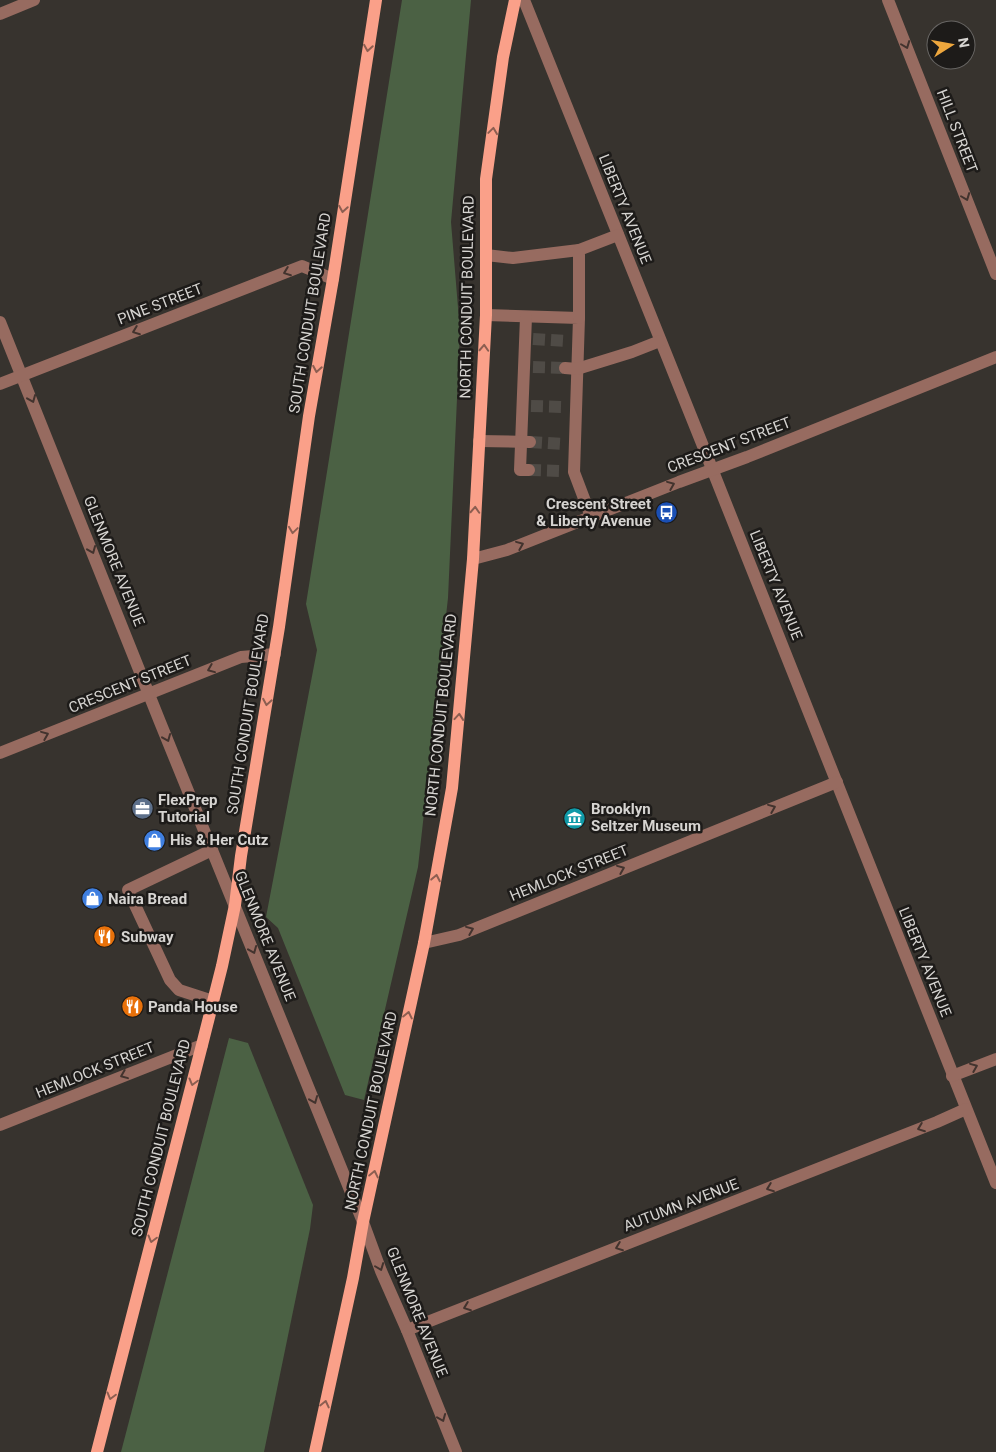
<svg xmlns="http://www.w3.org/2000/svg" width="996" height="1452" font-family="Roboto,sans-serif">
<rect width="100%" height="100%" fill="#37332e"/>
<!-- green -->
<g fill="#4b6144">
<polygon points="402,0 471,0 451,222 460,332 448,598 418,867 364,1100 345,1095 278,928 266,917 317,650 306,604"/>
<polygon points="229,1038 248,1043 313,1205 310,1229 264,1452 121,1452"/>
</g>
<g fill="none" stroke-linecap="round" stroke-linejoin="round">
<!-- minor-tunnel -->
<g stroke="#4f4b46" stroke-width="12" stroke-dasharray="12 6" stroke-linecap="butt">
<polyline points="533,339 566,341"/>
<polyline points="533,367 565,368"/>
<polyline points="531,406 565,407"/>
<polyline points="530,442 563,444"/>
<polyline points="529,470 562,471"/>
</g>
<!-- minor -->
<g stroke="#976b60" stroke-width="12">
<polyline points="524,0 701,441 996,1183"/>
<polyline points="888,0 996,274"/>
<polyline points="0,14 34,0"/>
<polyline points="486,255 513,258 579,250"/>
<polyline points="486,315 579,318 574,472 591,517"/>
<polyline points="526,317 520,470 529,470"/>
<polyline points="579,318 579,250 618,235"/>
<polyline points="0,322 160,722 363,1222 381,1271 407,1330 456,1452"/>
<polyline points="565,368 577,369 632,352 660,341"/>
<polyline points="0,384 302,266 333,279"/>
<polyline points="479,441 530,442"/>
<polyline points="473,559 507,550 679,482 747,457 996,357"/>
<polyline points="0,753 241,657 275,654"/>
<polyline points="212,850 128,890 170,980 179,990 213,1001"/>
<polyline points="424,943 459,935 837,782"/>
<polyline points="952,1076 996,1059"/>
<polyline points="0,1125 202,1045"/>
<polyline points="407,1330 937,1122 966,1109"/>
</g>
<!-- major -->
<g stroke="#faa089" stroke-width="12">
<polyline points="97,1452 202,1045 222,966 235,905 241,856 279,627 309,416 333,279 376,0"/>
<polyline points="315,1452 353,1278 363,1222 424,943 452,788 473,559 486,315 486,179 503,57 515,0"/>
</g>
</g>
<!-- one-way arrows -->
<defs><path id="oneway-chevron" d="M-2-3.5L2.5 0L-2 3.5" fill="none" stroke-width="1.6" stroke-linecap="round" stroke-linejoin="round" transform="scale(1.25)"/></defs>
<g stroke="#42332e">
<use href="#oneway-chevron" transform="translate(906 45) rotate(69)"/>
<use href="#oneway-chevron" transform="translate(966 197) rotate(69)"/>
<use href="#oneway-chevron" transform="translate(287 272) rotate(159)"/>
<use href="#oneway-chevron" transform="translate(136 331) rotate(159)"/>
<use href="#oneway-chevron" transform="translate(32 399) rotate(68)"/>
<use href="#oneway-chevron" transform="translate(671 485) rotate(-22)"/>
<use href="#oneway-chevron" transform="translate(520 545) rotate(-22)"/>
<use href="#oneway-chevron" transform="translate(92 550) rotate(68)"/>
<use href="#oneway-chevron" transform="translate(211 669) rotate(158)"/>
<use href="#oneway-chevron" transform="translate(45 735) rotate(-22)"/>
<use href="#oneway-chevron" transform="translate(167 738) rotate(68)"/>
<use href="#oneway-chevron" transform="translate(772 808) rotate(-22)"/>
<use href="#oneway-chevron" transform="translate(621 869) rotate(-22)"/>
<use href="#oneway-chevron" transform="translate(470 930) rotate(-22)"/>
<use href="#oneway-chevron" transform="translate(253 950) rotate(68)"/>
<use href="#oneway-chevron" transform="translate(974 1067) rotate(-22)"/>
<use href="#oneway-chevron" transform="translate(124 1075) rotate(158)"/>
<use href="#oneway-chevron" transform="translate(314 1100) rotate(68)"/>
<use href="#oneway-chevron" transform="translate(921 1128) rotate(159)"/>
<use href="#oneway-chevron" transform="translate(770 1188) rotate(159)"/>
<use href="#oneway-chevron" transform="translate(619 1247) rotate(159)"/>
<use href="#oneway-chevron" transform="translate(380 1267) rotate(69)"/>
<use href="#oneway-chevron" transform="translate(467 1307) rotate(159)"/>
<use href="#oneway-chevron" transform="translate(442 1418) rotate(68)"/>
</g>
<g stroke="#8c5e51">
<use href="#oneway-chevron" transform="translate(368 48) rotate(99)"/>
<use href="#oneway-chevron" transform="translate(493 131) rotate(-82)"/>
<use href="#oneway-chevron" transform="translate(343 209) rotate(99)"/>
<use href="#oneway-chevron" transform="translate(484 348) rotate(-87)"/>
<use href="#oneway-chevron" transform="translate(317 369) rotate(100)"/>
<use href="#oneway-chevron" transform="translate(475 510) rotate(-87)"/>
<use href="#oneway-chevron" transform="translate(293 530) rotate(98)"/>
<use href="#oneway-chevron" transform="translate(267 702) rotate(100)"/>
<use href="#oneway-chevron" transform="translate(459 717) rotate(-85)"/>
<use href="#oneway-chevron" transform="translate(436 878) rotate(-79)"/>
<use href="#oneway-chevron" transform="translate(408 1015) rotate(-78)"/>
<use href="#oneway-chevron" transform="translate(193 1082) rotate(105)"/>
<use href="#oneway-chevron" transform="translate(374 1174) rotate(-78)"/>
<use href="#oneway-chevron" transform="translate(152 1239) rotate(105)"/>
<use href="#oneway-chevron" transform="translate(111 1396) rotate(105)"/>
<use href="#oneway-chevron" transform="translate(325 1404) rotate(-77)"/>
</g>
<!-- icons -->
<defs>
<symbol id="bus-disc" viewBox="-11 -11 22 22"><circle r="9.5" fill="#1a4fb4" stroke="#1d1b19"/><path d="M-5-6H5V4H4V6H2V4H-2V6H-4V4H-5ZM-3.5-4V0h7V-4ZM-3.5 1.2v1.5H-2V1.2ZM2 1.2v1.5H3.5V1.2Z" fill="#fff"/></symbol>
<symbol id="office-disc" viewBox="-11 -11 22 22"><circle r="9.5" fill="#5c6f8a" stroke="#1d1b19"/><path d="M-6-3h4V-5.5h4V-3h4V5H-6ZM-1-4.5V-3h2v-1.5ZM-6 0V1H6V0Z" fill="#fff"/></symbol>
<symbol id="museum-disc" viewBox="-11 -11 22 22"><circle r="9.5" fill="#0f9aa8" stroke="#1d1b19"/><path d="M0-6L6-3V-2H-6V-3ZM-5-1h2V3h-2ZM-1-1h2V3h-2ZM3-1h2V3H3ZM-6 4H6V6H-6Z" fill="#fff"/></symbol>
<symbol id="shop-disc" viewBox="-11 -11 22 22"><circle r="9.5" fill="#3f7fe0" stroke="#1d1b19"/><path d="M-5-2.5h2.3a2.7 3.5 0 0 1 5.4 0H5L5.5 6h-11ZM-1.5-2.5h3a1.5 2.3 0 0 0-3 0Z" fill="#fff"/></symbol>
<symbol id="restaurant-disc" viewBox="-11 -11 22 22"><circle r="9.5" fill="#e8710a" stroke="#1d1b19"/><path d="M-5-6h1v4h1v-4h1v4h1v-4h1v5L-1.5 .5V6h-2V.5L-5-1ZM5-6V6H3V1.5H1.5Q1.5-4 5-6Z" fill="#fff"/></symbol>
</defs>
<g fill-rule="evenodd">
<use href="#bus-disc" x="654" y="500" width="25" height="25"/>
<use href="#office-disc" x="130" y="796" width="25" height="25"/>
<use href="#museum-disc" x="562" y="806" width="25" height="25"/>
<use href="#shop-disc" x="142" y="828" width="25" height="25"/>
<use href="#shop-disc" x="80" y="886" width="25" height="25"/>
<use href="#restaurant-disc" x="92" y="924" width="25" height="25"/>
<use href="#restaurant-disc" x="120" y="994" width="25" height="25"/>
</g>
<g text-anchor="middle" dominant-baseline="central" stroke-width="5" stroke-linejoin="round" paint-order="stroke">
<!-- street labels -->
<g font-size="15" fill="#d6d4d1" stroke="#1d1b19">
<text transform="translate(957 131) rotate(69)">HILL STREET</text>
<text transform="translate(625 209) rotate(68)">LIBERTY AVENUE</text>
<text transform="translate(467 297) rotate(-89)">NORTH CONDUIT BOULEVARD</text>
<text transform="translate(160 304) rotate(-21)">PINE STREET</text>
<text transform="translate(310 313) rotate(-81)">SOUTH CONDUIT BOULEVARD</text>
<text transform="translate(729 445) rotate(-21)">CRESCENT STREET</text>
<text transform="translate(114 561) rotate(68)">GLENMORE AVENUE</text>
<text transform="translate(776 585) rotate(68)">LIBERTY AVENUE</text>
<text transform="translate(130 684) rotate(-22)">CRESCENT STREET</text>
<text transform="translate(248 714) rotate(-81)">SOUTH CONDUIT BOULEVARD</text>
<text transform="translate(441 715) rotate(-84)">NORTH CONDUIT BOULEVARD</text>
<text transform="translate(569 873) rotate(-22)">HEMLOCK STREET</text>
<text transform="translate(265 936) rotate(68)">GLENMORE AVENUE</text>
<text transform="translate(925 962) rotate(68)">LIBERTY AVENUE</text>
<text transform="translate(95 1070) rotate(-22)">HEMLOCK STREET</text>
<text transform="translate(371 1111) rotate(-78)">NORTH CONDUIT BOULEVARD</text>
<text transform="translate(161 1138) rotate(-76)">SOUTH CONDUIT BOULEVARD</text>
<text transform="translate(681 1205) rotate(-21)">AUTUMN AVENUE</text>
<text transform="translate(417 1312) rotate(68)">GLENMORE AVENUE</text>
</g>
<!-- poi labels -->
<g font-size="15" font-weight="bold" fill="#d6d4d1" stroke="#1d1b19" text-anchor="start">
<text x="651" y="504" text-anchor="end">Crescent Street<tspan x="651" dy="17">&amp; Liberty Avenue</tspan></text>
<text x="158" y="800">FlexPrep<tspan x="158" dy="17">Tutorial</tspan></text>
<text x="591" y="809">Brooklyn<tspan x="591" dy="17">Seltzer Museum</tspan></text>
<text x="170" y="840">His &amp; Her Cutz</text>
<text x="108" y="899">Naira Bread</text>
<text x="121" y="937">Subway</text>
<text x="148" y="1007">Panda House</text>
</g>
</g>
<!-- north arrow -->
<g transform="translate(951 45) rotate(79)"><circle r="24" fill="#1d1b19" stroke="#676563"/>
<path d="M0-4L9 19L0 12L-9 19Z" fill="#eea73d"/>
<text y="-8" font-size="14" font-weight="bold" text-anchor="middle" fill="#d6d4d1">N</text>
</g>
</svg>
